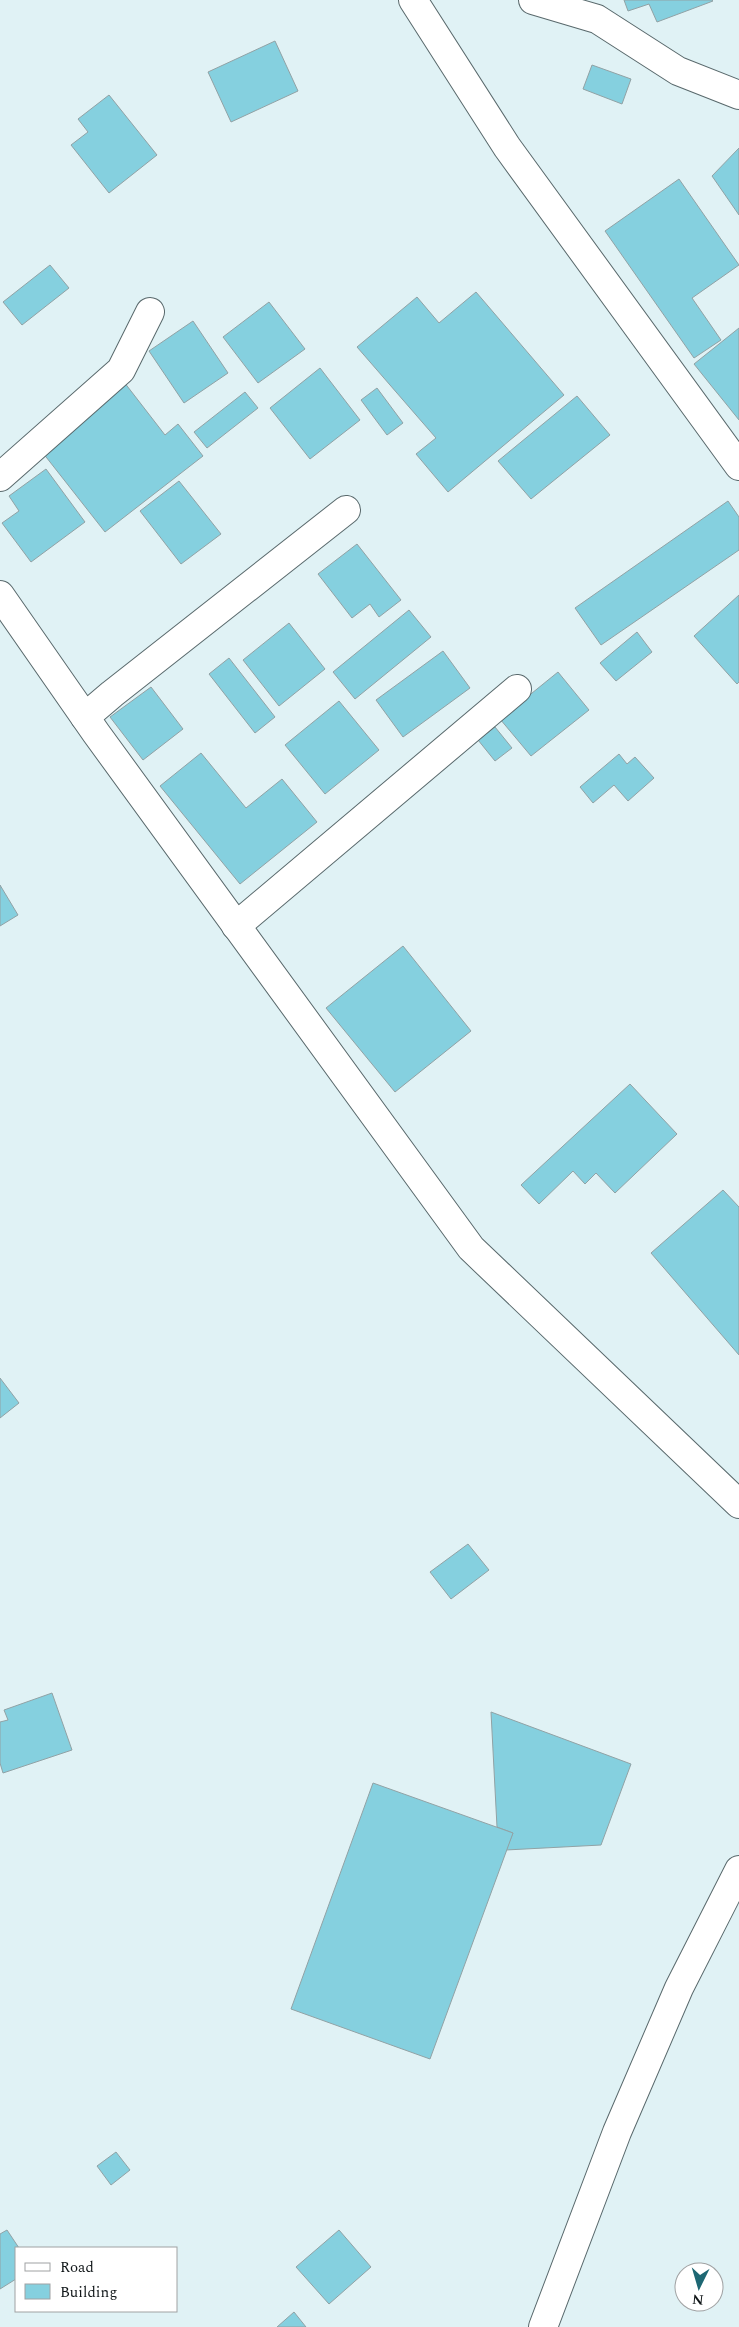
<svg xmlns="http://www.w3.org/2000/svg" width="739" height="2327" font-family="Spectral,serif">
<rect width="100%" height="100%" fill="#e0f2f5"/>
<!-- building -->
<g fill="#85d0df" stroke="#91a2a5">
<polygon points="624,0 712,0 713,1 657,22 649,4 628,11"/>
<polygon points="275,41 298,91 231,122 208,72"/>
<polygon points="592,65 631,79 622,104 583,89"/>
<polygon points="109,95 157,155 109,193 71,145 88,132 78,119"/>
<polygon points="739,148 739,215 712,176"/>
<polygon points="679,179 739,265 692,298 721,340 694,358 605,231"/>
<polygon points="50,265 69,288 22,325 3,302"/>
<polygon points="476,292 564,395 448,492 416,454 436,438 357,347 417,297 439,323"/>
<polygon points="269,302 305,349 258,383 223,337"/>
<polygon points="193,321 228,373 184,403 149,351"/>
<polygon points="739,328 739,420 694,364"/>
<polygon points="320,368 360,420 310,459 270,408"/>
<polygon points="124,382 165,435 178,424 203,456 105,532 39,448"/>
<polygon points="377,388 403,423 387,435 361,400"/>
<polygon points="245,392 258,408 207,448 194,432"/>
<polygon points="577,396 610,435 531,499 498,461"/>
<polygon points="46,469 85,522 31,562 2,523 19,511 9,496"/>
<polygon points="179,481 221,534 181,564 140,511"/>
<polygon points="728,501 739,517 739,550 601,645 575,608"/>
<polygon points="357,544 401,600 379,617 370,604 352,618 318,574"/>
<polygon points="739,595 739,682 737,684 694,636"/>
<polygon points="409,610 431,637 355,699 333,672"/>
<polygon points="289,623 325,669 279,706 243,660"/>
<polygon points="637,632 652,652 616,681 600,663"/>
<polygon points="443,651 470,688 403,737 376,700"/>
<polygon points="229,658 275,717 255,733 209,674"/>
<polygon points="558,672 589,710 531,756 500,719"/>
<polygon points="151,687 183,729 143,760 110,717"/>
<polygon points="339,701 379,750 325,794 285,745"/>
<polygon points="495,727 512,748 495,761 478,740"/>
<polygon points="201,753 246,808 282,779 317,822 240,884 160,786"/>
<polygon points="619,754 627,764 635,757 654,778 628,801 614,785 593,803 580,787"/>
<polygon points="0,885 18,915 0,926"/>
<polygon points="403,946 471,1031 395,1092 326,1008"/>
<polygon points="630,1084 677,1134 615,1193 596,1173 585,1184 573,1171 539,1204 521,1185"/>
<polygon points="723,1190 739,1207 739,1355 651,1253"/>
<polygon points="0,1378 19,1403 0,1418"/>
<polygon points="468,1544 489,1570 451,1599 430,1572"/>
<polygon points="52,1693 72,1750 3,1773 0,1763 0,1722 8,1720 4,1710"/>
<polygon points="491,1712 631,1764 601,1845 506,1850 513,1833 497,1827"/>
<polygon points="373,1783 513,1833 430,2059 291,2009"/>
<polygon points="116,2152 130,2170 111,2185 97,2166"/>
<polygon points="7,2230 19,2248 16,2248 16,2279 0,2289 0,2234"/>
<polygon points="339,2230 371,2267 329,2304 296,2267"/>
<polygon points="294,2312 306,2327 277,2327"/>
</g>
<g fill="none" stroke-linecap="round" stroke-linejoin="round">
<defs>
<g id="street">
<polyline points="413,0 507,147 739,466"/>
<polyline points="533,0 597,19 678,71 739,95"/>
<polyline points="0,477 121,370 150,312"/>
<polyline points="0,595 96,733 471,1248 739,1504"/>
<polyline points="85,717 112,694 346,510"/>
<polyline points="236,926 517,689"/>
</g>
<polyline id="secondary" points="543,2327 617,2132 679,1988 739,1870"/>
</defs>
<!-- street casing -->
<use href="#street" stroke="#59696c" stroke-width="30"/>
<!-- secondary casing -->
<use href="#secondary" stroke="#59696c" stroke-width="30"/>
<!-- street -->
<use href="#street" stroke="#fff" stroke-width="28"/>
<!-- secondary -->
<use href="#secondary" stroke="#fff" stroke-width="28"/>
</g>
<!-- legend -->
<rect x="15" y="2247" width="162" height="65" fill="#ffffff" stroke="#a0a2a3"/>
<rect x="25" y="2263" width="25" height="8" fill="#ffffff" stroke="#a0a2a3"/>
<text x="60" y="2272" font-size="15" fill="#111719">Road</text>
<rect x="25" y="2284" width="25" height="15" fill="#85d0df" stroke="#a0a2a3"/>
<text x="60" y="2297" font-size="15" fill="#111719">Building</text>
<!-- north arrow -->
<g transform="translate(699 2287) rotate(185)"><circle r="24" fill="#ffffff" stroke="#a0a2a3"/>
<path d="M0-4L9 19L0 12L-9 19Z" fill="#1d6773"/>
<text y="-8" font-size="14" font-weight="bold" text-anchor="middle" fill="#111719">N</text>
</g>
</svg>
